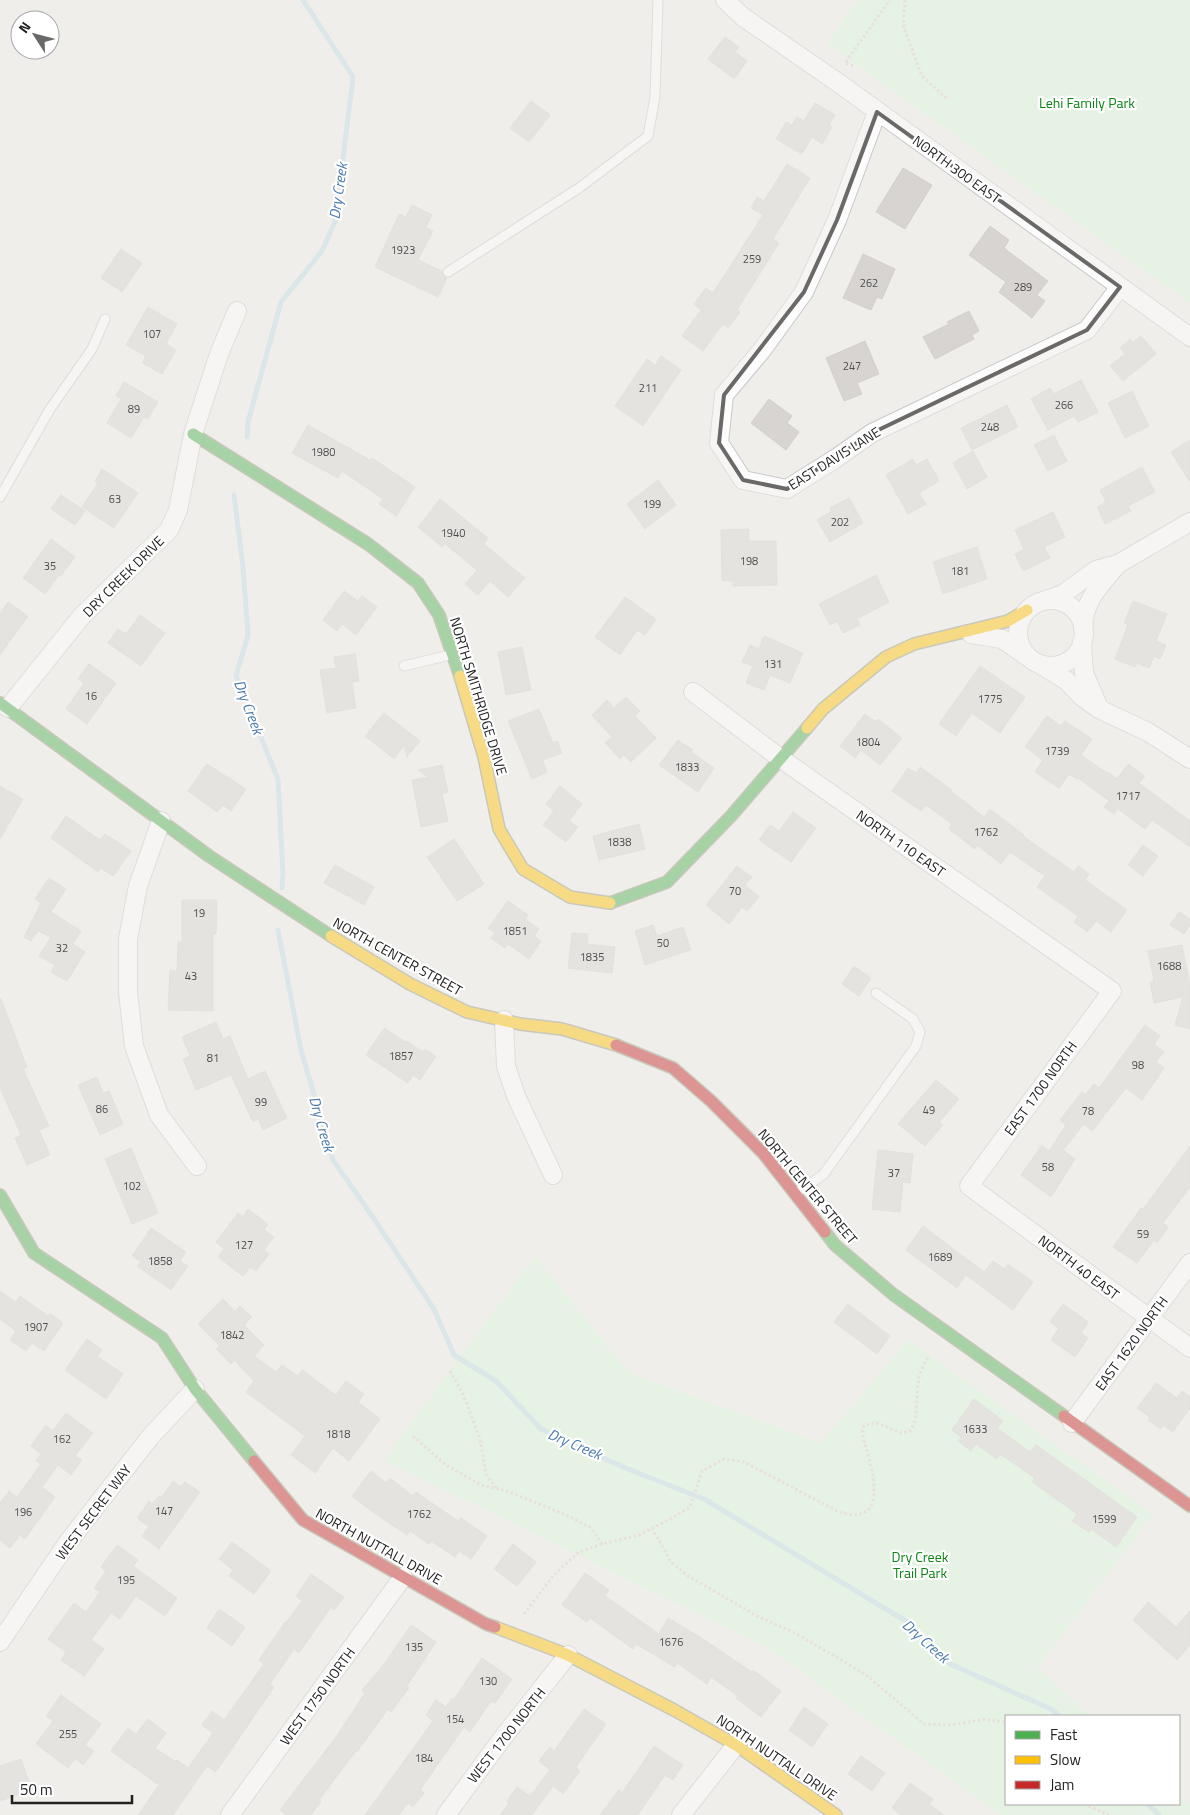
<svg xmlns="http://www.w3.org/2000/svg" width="1190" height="1815" font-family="'Titillium Web',sans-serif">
<rect width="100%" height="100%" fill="#f0eeeb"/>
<!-- park -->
<g fill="#daf5da">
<polygon points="857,0 1190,0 1190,303 827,44"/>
<polygon points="535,1256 629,1373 821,1443 908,1340 1153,1514 1038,1668 1091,1716 1006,1716 1006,1804 1179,1804 1179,1795 1190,1805 1190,1815 1001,1815 768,1648 384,1460"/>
</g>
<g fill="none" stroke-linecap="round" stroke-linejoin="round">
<!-- stream -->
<g stroke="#bfdbe3" stroke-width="5">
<polyline points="247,437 248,422 281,302 322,251 335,222 353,77 303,0"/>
<polyline points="234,495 243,567 248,635 236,676 278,779 283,874 282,888"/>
<polyline points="278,930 301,1050 333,1160 370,1213 434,1309 454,1355 496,1381 541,1429 623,1467 704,1499 909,1623 950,1664 1051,1709 1060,1716"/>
<polyline points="1148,1804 1159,1815"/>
</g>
</g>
<!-- building -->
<g fill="#d7d4d2" stroke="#d3d0cc">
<polygon points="725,37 739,47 735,52 747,61 734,79 708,59"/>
<polygon points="531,101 550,115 529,142 510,128"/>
<polygon points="815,103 835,115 829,125 832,127 822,144 812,137 802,154 776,139 786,122 792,125 797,117 804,121"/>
<polygon points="787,164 810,178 773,239 779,243 737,310 740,312 728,328 723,324 703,351 682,336 701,310 694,304 706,288 713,293 763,215 751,208 757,197 764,201"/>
<polygon points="903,168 932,185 905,229 876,212"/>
<polygon points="412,205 432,215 426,227 433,231 418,260 442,271 443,276 447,278 438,297 375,267 399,214 406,217"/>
<polygon points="990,226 1009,240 1004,248 1048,281 1037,295 1045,301 1032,318 999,292 1006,282 969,255"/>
<polygon points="121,249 142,263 122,292 101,278"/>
<polygon points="863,254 895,269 882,299 877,297 871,310 843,298"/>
<polygon points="148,307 177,324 166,344 176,350 162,374 142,363 146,356 126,345"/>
<polygon points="969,311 979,331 972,335 974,339 935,359 923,337 949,324 947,322"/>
<polygon points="1141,336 1156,354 1123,381 1110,366 1125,354 1120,348 1130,339 1133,342"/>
<polygon points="865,341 879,374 857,383 862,394 844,401 826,358"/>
<polygon points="661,356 681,370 643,426 615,406 647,359 655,365"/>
<polygon points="1081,380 1098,412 1078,422 1074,416 1048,430 1031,399 1050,388 1054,394"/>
<polygon points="124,382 158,402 148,419 144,417 131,438 107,423 121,399 116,396"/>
<polygon points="1132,391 1149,426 1125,438 1108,403"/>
<polygon points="769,399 792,416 787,423 799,432 786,450 751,423"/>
<polygon points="1007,405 1018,427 972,450 961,428"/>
<polygon points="308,425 370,460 372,458 415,487 396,516 379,504 383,499 342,471 338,478 292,453"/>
<polygon points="1054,435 1067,461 1048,471 1034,445"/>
<polygon points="1190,440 1190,482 1171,452"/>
<polygon points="973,451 987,477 967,489 953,463"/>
<polygon points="913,459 916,465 927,459 939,481 919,493 926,504 908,514 886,475"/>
<polygon points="1142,467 1155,492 1128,506 1131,511 1105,524 1097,507 1106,502 1100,490"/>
<polygon points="102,469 138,493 114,528 82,507 98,483 95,481"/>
<polygon points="658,480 676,505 645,529 627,504"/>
<polygon points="61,495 85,511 75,525 51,509"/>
<polygon points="849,498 863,523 830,542 817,520 832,511 830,508"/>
<polygon points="440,499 488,538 484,544 525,578 508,597 490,581 478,595 465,584 477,570 445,544 442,547 418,527"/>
<polygon points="1053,512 1065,537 1044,547 1050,558 1023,571 1015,554 1024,549 1015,530"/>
<polygon points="749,529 749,541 776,541 777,585 733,586 733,581 722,581 721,530"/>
<polygon points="51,539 75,557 61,576 59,575 45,594 23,578"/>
<polygon points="977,547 987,579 943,594 933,562"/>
<polygon points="876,575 889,602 857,619 860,625 843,633 837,621 830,625 819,604"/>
<polygon points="344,591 358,601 362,596 377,607 356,635 342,624 337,631 323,620"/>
<polygon points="625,597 656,619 645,635 637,630 620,655 595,637"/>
<polygon points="1133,601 1167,614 1156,641 1166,645 1160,659 1154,656 1149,668 1137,663 1135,667 1115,659 1128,625 1124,623"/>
<polygon points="8,602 28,616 0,655 0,614"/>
<polygon points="140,615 165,633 141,666 108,643 118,629 126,634"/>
<polygon points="764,636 803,653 790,683 770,675 764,690 746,683 753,666 742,662 750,645 759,649"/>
<polygon points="522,647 531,690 506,695 498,652"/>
<polygon points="355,654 359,681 352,682 356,708 327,713 320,670 336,668 334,657"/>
<polygon points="89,664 116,683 87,724 66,709 84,683 78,679"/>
<polygon points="980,666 1025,697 1000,733 972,713 956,736 939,724"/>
<polygon points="626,697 640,711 635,716 656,738 631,762 624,755 620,759 605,743 612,737 592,715 607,700 614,708"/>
<polygon points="539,709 553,743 557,741 562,753 543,760 547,772 532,779 508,721"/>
<polygon points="384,713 420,741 407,757 404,745 394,759 365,736"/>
<polygon points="865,714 876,722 878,719 902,738 880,765 861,750 855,758 840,746"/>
<polygon points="1047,716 1061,726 1065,721 1092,739 1081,755 1107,773 1108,772 1117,779 1128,764 1145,776 1139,783 1190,821 1190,847 1152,820 1145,829 1118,809 1114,814 1104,807 1109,801 1078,778 1077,779 1069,774 1059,788 1035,772 1043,760 1025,747"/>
<polygon points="678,740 693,750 691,752 714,768 698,792 659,765"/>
<polygon points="207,764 246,789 231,811 223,805 217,812 188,791"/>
<polygon points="442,765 448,792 442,794 448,821 421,827 412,780 428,777 418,770"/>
<polygon points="920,767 952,790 951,791 984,817 990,809 1024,835 1023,836 1074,872 1078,866 1089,874 1085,880 1127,910 1111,932 1096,921 1088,932 1074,922 1078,916 1037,887 1045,876 1010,852 1001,864 977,845 975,849 949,829 952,824 926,805 921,811 892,791 908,768 916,773"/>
<polygon points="0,786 23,799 0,839"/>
<polygon points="560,786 582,804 569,821 578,827 566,842 543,825 554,811 546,804"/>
<polygon points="793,812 816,828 791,862 759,840 770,825 779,831"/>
<polygon points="66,816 100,840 105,834 131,851 113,876 101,868 98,872 51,838"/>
<polygon points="639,824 645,849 599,860 593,836"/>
<polygon points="454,839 484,884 457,901 427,857"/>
<polygon points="1143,845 1158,856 1143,876 1128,865"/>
<polygon points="335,865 374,887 364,905 324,883"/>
<polygon points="737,866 752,877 745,885 759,897 747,911 742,907 729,924 706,905"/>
<polygon points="49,878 66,889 51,912 81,931 73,944 85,952 67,981 51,972 55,965 39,956 51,937 38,931 31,941 24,937 41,903 35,899"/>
<polygon points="182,900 217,900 216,934 213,934 213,1011 168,1010 170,970 177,971 178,942 182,942"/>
<polygon points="508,901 528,915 525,919 539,929 534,936 541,941 529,959 508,944 505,948 491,938 495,933 488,928"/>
<polygon points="1179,912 1190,919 1190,925 1184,934 1170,925"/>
<polygon points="653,925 657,936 683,927 691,950 645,965 635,931"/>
<polygon points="572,933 588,934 587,944 615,947 612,973 568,968"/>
<polygon points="1182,945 1190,985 1190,1029 1175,1025 1183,997 1154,1003 1150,982 1154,981 1148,951"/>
<polygon points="854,966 871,978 859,996 842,984"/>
<polygon points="0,999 1,999 27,1067 23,1069 49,1126 39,1130 50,1155 27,1165 15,1138 21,1135 0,1088"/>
<polygon points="216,1022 223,1039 230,1036 248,1079 265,1071 287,1118 263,1130 258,1119 253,1122 231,1075 196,1090 183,1059 190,1056 182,1037"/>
<polygon points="1145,1025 1160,1036 1154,1044 1164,1052 1156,1062 1164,1068 1142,1100 1126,1088 1092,1131 1084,1124 1063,1150 1075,1159 1051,1197 1021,1175 1042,1145 1049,1151 1066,1125 1060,1120 1082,1092 1085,1095 1094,1084 1099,1088"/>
<polygon points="384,1028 406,1042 407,1041 423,1052 425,1049 436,1056 420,1080 413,1075 408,1083 366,1055"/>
<polygon points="97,1077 103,1093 109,1091 123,1124 100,1135 78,1085"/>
<polygon points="936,1080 959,1099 939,1122 943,1125 925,1146 898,1124"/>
<polygon points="1190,1146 1190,1187 1163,1223 1168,1227 1157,1243 1154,1240 1137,1263 1113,1247 1141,1208 1143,1209"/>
<polygon points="131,1148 158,1213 132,1224 105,1159"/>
<polygon points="878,1150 913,1154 910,1183 903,1182 900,1212 872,1209"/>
<polygon points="248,1209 268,1224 264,1230 274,1237 264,1250 269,1254 256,1271 250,1267 243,1276 218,1257 224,1249 216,1242 238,1213 243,1217"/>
<polygon points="923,1226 984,1272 993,1261 1004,1269 1008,1264 1033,1282 1013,1310 966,1275 957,1288 906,1250"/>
<polygon points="151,1228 186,1252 180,1261 188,1266 171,1290 137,1266 141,1262 132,1256"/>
<polygon points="0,1291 16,1302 20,1296 48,1316 50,1313 63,1323 44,1351 32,1343 26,1351 10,1340 16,1331 0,1319"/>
<polygon points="223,1299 235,1311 240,1306 252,1317 244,1325 264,1345 254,1356 276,1372 282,1365 298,1376 302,1370 336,1395 346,1381 364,1394 358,1402 380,1419 349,1461 333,1448 315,1473 291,1455 305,1436 246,1392 254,1381 234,1360 231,1364 216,1349 220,1346 198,1324"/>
<polygon points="848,1304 890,1336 877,1354 834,1322"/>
<polygon points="1063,1304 1088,1322 1081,1333 1088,1338 1075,1357 1051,1340 1059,1328 1050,1322"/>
<polygon points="87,1339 102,1350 97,1356 123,1374 106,1399 65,1370"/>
<polygon points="1156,1383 1177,1398 1182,1391 1190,1397 1190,1408 1173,1432 1163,1425 1161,1429 1148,1420 1150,1417 1137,1408"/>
<polygon points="974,1399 1003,1421 997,1428 1030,1452 1036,1445 1137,1517 1116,1547 1091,1529 1089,1532 1072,1521 1077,1514 1032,1482 1035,1478 1000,1454 997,1459 976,1444 971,1451 958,1441 961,1437 952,1430"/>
<polygon points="66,1413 93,1433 75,1456 82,1460 71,1475 58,1465 42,1487 55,1497 25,1539 20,1535 10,1548 0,1540 0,1503 9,1491 17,1497 41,1464 36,1461 41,1454 31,1446 46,1425 53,1431"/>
<polygon points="371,1471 386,1483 390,1478 413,1496 416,1492 458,1521 461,1518 487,1536 471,1559 459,1551 455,1557 431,1541 429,1544 410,1531 407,1535 374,1513 352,1496"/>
<polygon points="173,1481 181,1487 185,1482 200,1492 159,1549 142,1536 149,1527 137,1518 149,1501 152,1504 159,1496 161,1498"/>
<polygon points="232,1542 271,1571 254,1594 229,1576 233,1570 219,1559"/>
<polygon points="513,1544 536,1562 517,1586 494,1569"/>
<polygon points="117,1545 138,1560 133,1566 177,1598 165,1616 136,1596 120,1619 111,1613 91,1640 104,1649 84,1676 61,1660 66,1652 48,1639 74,1603 86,1612 100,1592 94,1588 106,1571 101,1567"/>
<polygon points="585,1573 609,1590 605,1596 659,1634 668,1618 700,1637 752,1672 753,1670 781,1691 761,1717 736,1698 738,1696 711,1677 707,1684 677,1663 675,1667 636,1644 633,1649 590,1618 587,1622 562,1605"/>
<polygon points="311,1574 344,1597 334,1610 331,1607 299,1653 294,1649 270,1684 274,1687 216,1772 207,1766 173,1815 138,1815 159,1785 111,1751 128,1728 136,1734 148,1719 166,1733 155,1748 176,1762 177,1760 188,1768 213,1733 202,1725 212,1711 224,1720 264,1664 259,1660 285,1622 286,1623 302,1601 296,1596"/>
<polygon points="1148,1602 1176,1627 1190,1611 1190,1645 1177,1660 1133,1620"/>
<polygon points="219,1609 245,1627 232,1646 207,1628"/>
<polygon points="411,1625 436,1642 407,1686 409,1688 391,1712 388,1709 357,1752 356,1751 319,1800 321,1801 311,1815 286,1815 280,1810 336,1737 365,1693 362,1690 382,1667"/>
<polygon points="482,1658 512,1679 495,1703 491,1701 470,1732 464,1727 420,1790 424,1793 413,1807 408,1803 399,1815 365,1815 433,1721 426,1715 436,1700 446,1707 452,1698 454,1699"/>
<polygon points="61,1695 101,1724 85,1745 94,1751 83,1765 75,1758 68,1768 36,1744 53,1721 46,1716"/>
<polygon points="804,1707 828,1724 812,1747 789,1730"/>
<polygon points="584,1709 606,1724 576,1767 580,1771 563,1794 553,1786 532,1815 500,1815 509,1803 507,1801 517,1787 530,1796 550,1770 539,1761 550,1747 554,1751"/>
<polygon points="654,1746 683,1765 673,1780 665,1775 638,1815 600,1815 619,1790 622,1793"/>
<polygon points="861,1756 885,1773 872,1791 848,1774"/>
<polygon points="21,1759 32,1790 0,1801 0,1766"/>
<polygon points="910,1783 933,1799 929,1804 944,1815 901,1815 892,1808"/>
</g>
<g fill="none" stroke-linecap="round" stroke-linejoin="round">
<defs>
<g id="lane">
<polyline points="448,272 579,188 648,136 655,97 658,0"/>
<polyline points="0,497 50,409 92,349 105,319"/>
<polyline points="404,666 450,655"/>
<polyline points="796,1193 823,1175 916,1046 920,1032 913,1019 876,993"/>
</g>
<g id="street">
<polyline points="725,0 743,17 840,84 1190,337"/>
<polyline points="877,112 837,220 804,292 762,350 724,395 719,443 743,480 787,489 835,459 872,433 1087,330 1120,287"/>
<polyline points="1046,600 1063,594 1096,570 1118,564 1190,522"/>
<circle cx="1051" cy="633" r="33"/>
<path d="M1083 628C1084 600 1101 584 1118 564"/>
<polyline points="971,634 1002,639 1025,655"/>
<polyline points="1082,642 1084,673 1099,708"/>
<polyline points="1041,665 1067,681 1082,697 1099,709 1148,732 1190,759"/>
<polyline points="693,692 780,758 1112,991 969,1186 1190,1348"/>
<polyline points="8,708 81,617 169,530 178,510 193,434 219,354 237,311"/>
<polyline points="161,821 138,886 128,939 128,992 134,1046 159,1115 197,1166"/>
<polyline points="504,1020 506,1066 516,1096 553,1175"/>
<polyline points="1072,1423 1190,1263"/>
<polyline points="0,1642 68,1542 151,1436 195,1389"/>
<polyline points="230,1815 403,1577"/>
<polyline points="446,1815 501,1740 568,1655"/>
<polyline points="681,1815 736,1745"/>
</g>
<g id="fast">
<polyline points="193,434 368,544 418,583 439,615 460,676"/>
<polyline points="0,703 209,856 331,936"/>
<polyline points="610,903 667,882 731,816 807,728"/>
<polyline points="0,1195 34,1253 162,1338 195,1389 254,1461"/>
<polyline points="825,1232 835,1245 894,1295 1064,1416"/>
</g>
<g id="slow">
<polyline points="460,676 484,757 499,829 523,869 570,897 610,903"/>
<polyline points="807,728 823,709 886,657 914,644 1008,621 1027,610"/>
<polyline points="331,936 410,984 467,1012 520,1024 562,1029 616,1045"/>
<polyline points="495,1627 568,1655 674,1710 736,1745 836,1815"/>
</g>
<g id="jam">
<polyline points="616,1045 673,1068 711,1101 763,1153 825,1232"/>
<polyline points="1064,1416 1190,1506"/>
<polyline points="254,1461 303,1520 486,1624 495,1627"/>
</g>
</defs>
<!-- lane casing -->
<use href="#lane" stroke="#c9c8c7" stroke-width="11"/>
<!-- street casing -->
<use href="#street" stroke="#c9c8c7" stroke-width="20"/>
<!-- fast casing -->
<use href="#fast" stroke="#999a82" stroke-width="14"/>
<!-- slow casing -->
<use href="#slow" stroke="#999a82" stroke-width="14"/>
<!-- jam casing -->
<use href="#jam" stroke="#999a82" stroke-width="14"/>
<!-- path -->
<g stroke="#dccecd" stroke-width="3" stroke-dasharray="2.5 2.5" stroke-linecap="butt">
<polyline points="905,0 903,25 922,76 948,100"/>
<polyline points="853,66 845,63 890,0"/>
<polyline points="450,1371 463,1394 480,1439 486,1474 496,1488"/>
<polyline points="413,1436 446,1465 481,1485 507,1491 564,1514 590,1527 602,1544"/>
<polyline points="652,1528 671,1562 688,1576 759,1617 795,1633 865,1674 924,1724 952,1725 984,1719 1004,1722 1006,1725"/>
<path d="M524 1614 554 1575 579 1552 602 1544 639 1535 672 1518 690 1507 702 1471 724 1459 744 1462 839 1512C844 1513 850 1515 855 1515 885 1513 872 1470 867 1451 865 1442 860 1434 864 1425L878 1423 901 1433 910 1431C919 1417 916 1394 919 1377 921 1369 926 1362 929 1355"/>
<polyline points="1084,1804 1109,1815"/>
</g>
<!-- lane -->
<use href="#lane" stroke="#fdfcfc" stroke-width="9"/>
<!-- street -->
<use href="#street" stroke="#fdfcfc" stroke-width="18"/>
<!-- fast -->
<use href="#fast" stroke="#4caf50" stroke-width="11"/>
<!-- slow -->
<use href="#slow" stroke="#ffc107" stroke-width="11"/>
<!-- jam -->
<use href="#jam" stroke="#c62828" stroke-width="11"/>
</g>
<!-- marked area -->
<path d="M0 0H1190V1815H0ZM877 112 1120 287 1087 330 872 433 787 489 743 480 719 443 724 395 804 292 837 220Z" fill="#f0eeeb" fill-opacity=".55" fill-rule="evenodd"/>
<path fill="none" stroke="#6a6968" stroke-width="4" stroke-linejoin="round" d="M877 112 1120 287 1087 330 872 433 787 489 743 480 719 443 724 395 804 292 837 220Z"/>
<g text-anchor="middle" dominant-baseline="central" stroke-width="4.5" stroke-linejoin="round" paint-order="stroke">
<!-- number labels -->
<g font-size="11" fill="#4f4e4e">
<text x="403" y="250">1923</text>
<text x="752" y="259">259</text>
<text x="869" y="283">262</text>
<text x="1023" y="287">289</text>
<text x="152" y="334">107</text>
<text x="852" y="366">247</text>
<text x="648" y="388">211</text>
<text x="1064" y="405">266</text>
<text x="134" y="409">89</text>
<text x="990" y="427">248</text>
<text x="323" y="452">1980</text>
<text x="115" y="499">63</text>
<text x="652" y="504">199</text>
<text x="840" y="522">202</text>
<text x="453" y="533">1940</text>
<text x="749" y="561">198</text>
<text x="50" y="566">35</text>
<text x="960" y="571">181</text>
<text x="773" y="664">131</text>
<text x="91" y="696">16</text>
<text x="990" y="699">1775</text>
<text x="868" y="742">1804</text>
<text x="1057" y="751">1739</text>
<text x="687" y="767">1833</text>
<text x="1128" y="796">1717</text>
<text x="986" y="832">1762</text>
<text x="619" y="842">1838</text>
<text x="735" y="891">70</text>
<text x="199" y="913">19</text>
<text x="515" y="931">1851</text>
<text x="663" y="943">50</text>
<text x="62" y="948">32</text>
<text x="592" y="957">1835</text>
<text x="1169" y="966">1688</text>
<text x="191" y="976">43</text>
<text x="401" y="1056">1857</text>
<text x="213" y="1058">81</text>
<text x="1138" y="1065">98</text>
<text x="261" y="1102">99</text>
<text x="102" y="1109">86</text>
<text x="929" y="1110">49</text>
<text x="1088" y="1111">78</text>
<text x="1048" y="1167">58</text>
<text x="894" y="1173">37</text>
<text x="132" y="1186">102</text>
<text x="1143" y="1234">59</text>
<text x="244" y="1245">127</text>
<text x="940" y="1257">1689</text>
<text x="160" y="1261">1858</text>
<text x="36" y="1327">1907</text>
<text x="232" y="1335">1842</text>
<text x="975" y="1429">1633</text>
<text x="338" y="1434">1818</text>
<text x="62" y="1439">162</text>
<text x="164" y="1511">147</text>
<text x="23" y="1512">196</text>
<text x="419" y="1514">1762</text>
<text x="1104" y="1519">1599</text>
<text x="126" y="1580">195</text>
<text x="671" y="1642">1676</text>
<text x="414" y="1647">135</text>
<text x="488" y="1681">130</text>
<text x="455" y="1719">154</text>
<text x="68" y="1734">255</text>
<text x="424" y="1758">184</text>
</g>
<!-- park labels -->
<g font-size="14" fill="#0c8416" stroke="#fff">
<text x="1087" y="102">Lehi Family Park</text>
<text x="920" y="1556">Dry Creek<tspan x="920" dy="16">Trail Park</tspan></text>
</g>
<!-- street labels -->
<g font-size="14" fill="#222" stroke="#fff">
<text transform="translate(957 169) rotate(36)">NORTH 300 EAST</text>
<text transform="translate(834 458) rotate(-32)">EAST DAVIS LANE</text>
<text transform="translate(123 576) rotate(-45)">DRY CREEK DRIVE</text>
<text transform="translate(479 696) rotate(73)">NORTH SMITHRIDGE DRIVE</text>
<text transform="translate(901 843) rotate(35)">NORTH 110 EAST</text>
<text transform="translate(398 956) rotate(29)">NORTH CENTER STREET</text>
<text transform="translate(1040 1088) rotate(-54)">EAST 1700 NORTH</text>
<text transform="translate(808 1186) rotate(50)">NORTH CENTER STREET</text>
<text transform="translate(1079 1267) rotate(37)">NORTH 40 EAST</text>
<text transform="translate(1131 1343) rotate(-54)">EAST 1620 NORTH</text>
<text transform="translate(93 1512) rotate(-53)">WEST SECRET WAY</text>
<text transform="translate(379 1546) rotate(29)">NORTH NUTTALL DRIVE</text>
<text transform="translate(317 1696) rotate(-54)">WEST 1750 NORTH</text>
<text transform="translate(506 1735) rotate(-52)">WEST 1700 NORTH</text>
<text transform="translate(777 1757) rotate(34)">NORTH NUTTALL DRIVE</text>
</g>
<!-- water labels -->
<g font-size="15" font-style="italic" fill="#4a7aab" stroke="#fff">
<text transform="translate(338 191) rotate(-82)">Dry Creek</text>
<text transform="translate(249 707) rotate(69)">Dry Creek</text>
<text transform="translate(322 1124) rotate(74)">Dry Creek</text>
<text transform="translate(575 1444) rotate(23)">Dry Creek</text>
<text transform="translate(926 1641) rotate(42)">Dry Creek</text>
</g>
</g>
<!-- legend -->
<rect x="1005" y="1715" width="175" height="90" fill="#ffffff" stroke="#a7a7a7"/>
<rect x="1015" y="1731" width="25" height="8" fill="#4caf50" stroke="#a7a7a7"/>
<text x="1050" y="1740" font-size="15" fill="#222222">Fast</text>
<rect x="1015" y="1756" width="25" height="8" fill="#ffc107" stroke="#a7a7a7"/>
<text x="1050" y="1765" font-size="15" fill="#222222">Slow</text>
<rect x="1015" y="1781" width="25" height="8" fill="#c62828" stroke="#a7a7a7"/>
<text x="1050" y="1790" font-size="15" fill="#222222">Jam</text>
<!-- north arrow -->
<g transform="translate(35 35) rotate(306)"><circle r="24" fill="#ffffff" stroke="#a7a7a7"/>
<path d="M0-4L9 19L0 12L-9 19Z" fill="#6a6968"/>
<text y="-8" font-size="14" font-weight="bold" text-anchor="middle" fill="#222222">N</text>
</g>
<!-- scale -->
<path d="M12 1795v8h120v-8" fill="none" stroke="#222222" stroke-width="2.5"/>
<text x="20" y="1795" font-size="15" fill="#222222" stroke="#ffffff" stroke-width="4" paint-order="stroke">50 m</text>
</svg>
